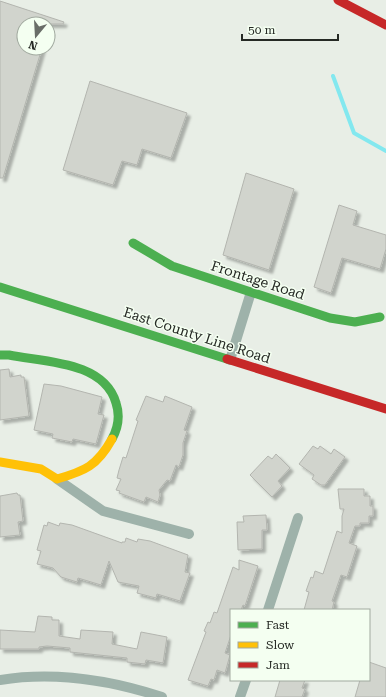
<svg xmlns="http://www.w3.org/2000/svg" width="386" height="697" font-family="'Roboto Serif',serif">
<defs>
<filter id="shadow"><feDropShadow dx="3.5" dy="3.5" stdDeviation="1" flood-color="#0004"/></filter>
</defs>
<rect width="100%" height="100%" fill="#e8eee6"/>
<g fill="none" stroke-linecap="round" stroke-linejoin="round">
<!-- stream -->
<polyline stroke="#83e8ef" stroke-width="4" points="333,76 354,133 386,151"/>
</g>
<!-- building -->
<g fill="#d1d4cd" stroke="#b3b5af" filter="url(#shadow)">
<polygon points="0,1 64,22 63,24 24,24 24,48 42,48 3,178 0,178"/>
<polygon points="90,81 187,113 171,158 142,149 137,165 122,161 113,185 63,170"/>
<polygon points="246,173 294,189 269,270 223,255"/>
<polygon points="339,205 357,211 353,225 386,235 386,249 380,269 342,258 331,293 314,287"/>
<polygon points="9,369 10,377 21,375 21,377 24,377 29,416 0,420 0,370"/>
<polygon points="44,384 61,386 102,397 98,414 104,415 96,444 73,439 72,442 52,438 53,434 34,430"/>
<polygon points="146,396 163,402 165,396 192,407 184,430 187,431 183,443 183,455 179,467 176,465 170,481 167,480 159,490 160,495 158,502 146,497 144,502 119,493 120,491 116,490 121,479 117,478 119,470 123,457 126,458 138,421 136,420"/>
<polygon points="313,446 318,449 320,446 331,454 334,449 345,457 325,485 321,485 312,479 314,475 299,464"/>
<polygon points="276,454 290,468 278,481 282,486 272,497 250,475 268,456 272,459"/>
<polygon points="338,489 364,489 364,496 370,496 370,506 373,506 373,516 369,516 369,523 360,523 360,526 355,526 349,543 357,546 347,577 341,575 332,601 334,602 332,610 304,610 309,592 306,591 311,577 313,578 315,571 323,574 337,531 342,533 342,516 344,509 340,509"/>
<polygon points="17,493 18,495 20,495 23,521 18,522 20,535 0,537 0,496"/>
<polygon points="266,515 267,530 262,530 262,549 238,550 237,522 244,522 243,516"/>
<polygon points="48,522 59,526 60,523 72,525 122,543 122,542 125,542 126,538 137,542 138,539 150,541 188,555 185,572 190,573 180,601 157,594 156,598 137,593 139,586 118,582 109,561 101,585 78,578 77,582 61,577 53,568 37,564 41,551 37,550 44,525 47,526"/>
<polygon points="239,560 258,566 245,606 243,605 241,610 231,610 231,635 225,653 230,655 225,673 217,670 214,680 211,679 208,686 188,680 206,632 204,631 208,622 210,623 214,612 217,613 233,567 239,570"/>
<polygon points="38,616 52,617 52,620 59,620 59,636 80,639 81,630 113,632 112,644 137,649 141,632 167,637 163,663 146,660 145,664 127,662 127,658 70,652 70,648 47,646 39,647 39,649 0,649 0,630 35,632"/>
<polygon points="369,662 386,668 386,697 355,697 360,680 369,680"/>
<polygon points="280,680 305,680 302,688 305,689 302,697 275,697"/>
</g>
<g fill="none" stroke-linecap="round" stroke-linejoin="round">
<!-- street -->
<g stroke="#9eb2aa" stroke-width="10">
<polyline points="230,360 251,292"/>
<polyline points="57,479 103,511 189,534"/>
<polyline points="268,610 298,518"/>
<path d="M0 680C55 671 110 680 162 697"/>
<polyline points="240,697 246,680"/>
</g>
<!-- fast -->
<g stroke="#4caf50" stroke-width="9">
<polyline points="133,243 172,266 330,318 355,322 380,317"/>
<polyline points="0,287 227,359"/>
<path d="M0 355H9C44 362 104 361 116 403 120 415 118 428 112 439"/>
</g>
<!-- slow -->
<path stroke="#ffc107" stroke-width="9" d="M0 462 41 469 57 479C85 471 97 466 112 439"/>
<!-- jam -->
<g stroke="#c62828" stroke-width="9">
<polyline points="338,0 386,25"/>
<polyline points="227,359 386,409"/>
</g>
</g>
<g text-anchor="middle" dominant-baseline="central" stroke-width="3" stroke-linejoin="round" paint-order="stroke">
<!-- street labels -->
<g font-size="14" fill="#252924" stroke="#f4fff1">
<text transform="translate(258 280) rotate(18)">Frontage Road</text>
<text transform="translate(197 335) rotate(18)">East County Line Road</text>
</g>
</g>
<!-- legend -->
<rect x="230" y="609" width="140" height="72" fill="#f4fff1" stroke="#a1a99f"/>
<rect x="238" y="622" width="20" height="6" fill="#4caf50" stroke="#a1a99f"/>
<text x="266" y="629" font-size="12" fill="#252924">Fast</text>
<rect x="238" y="642" width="20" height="6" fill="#ffc107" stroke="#a1a99f"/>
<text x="266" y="649" font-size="12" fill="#252924">Slow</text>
<rect x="238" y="662" width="20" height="6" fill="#c62828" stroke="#a1a99f"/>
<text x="266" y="669" font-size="12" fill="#252924">Jam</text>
<!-- north arrow -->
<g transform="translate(36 36) rotate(198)"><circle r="19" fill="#f4fff1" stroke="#a1a99f"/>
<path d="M0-3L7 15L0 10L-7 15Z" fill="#696e68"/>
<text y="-6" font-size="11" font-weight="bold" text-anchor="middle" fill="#252924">N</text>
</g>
<!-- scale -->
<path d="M242 34v6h96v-6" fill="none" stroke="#252924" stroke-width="2"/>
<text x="248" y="34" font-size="12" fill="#252924" stroke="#f4fff1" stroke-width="3" paint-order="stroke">50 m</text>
</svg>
